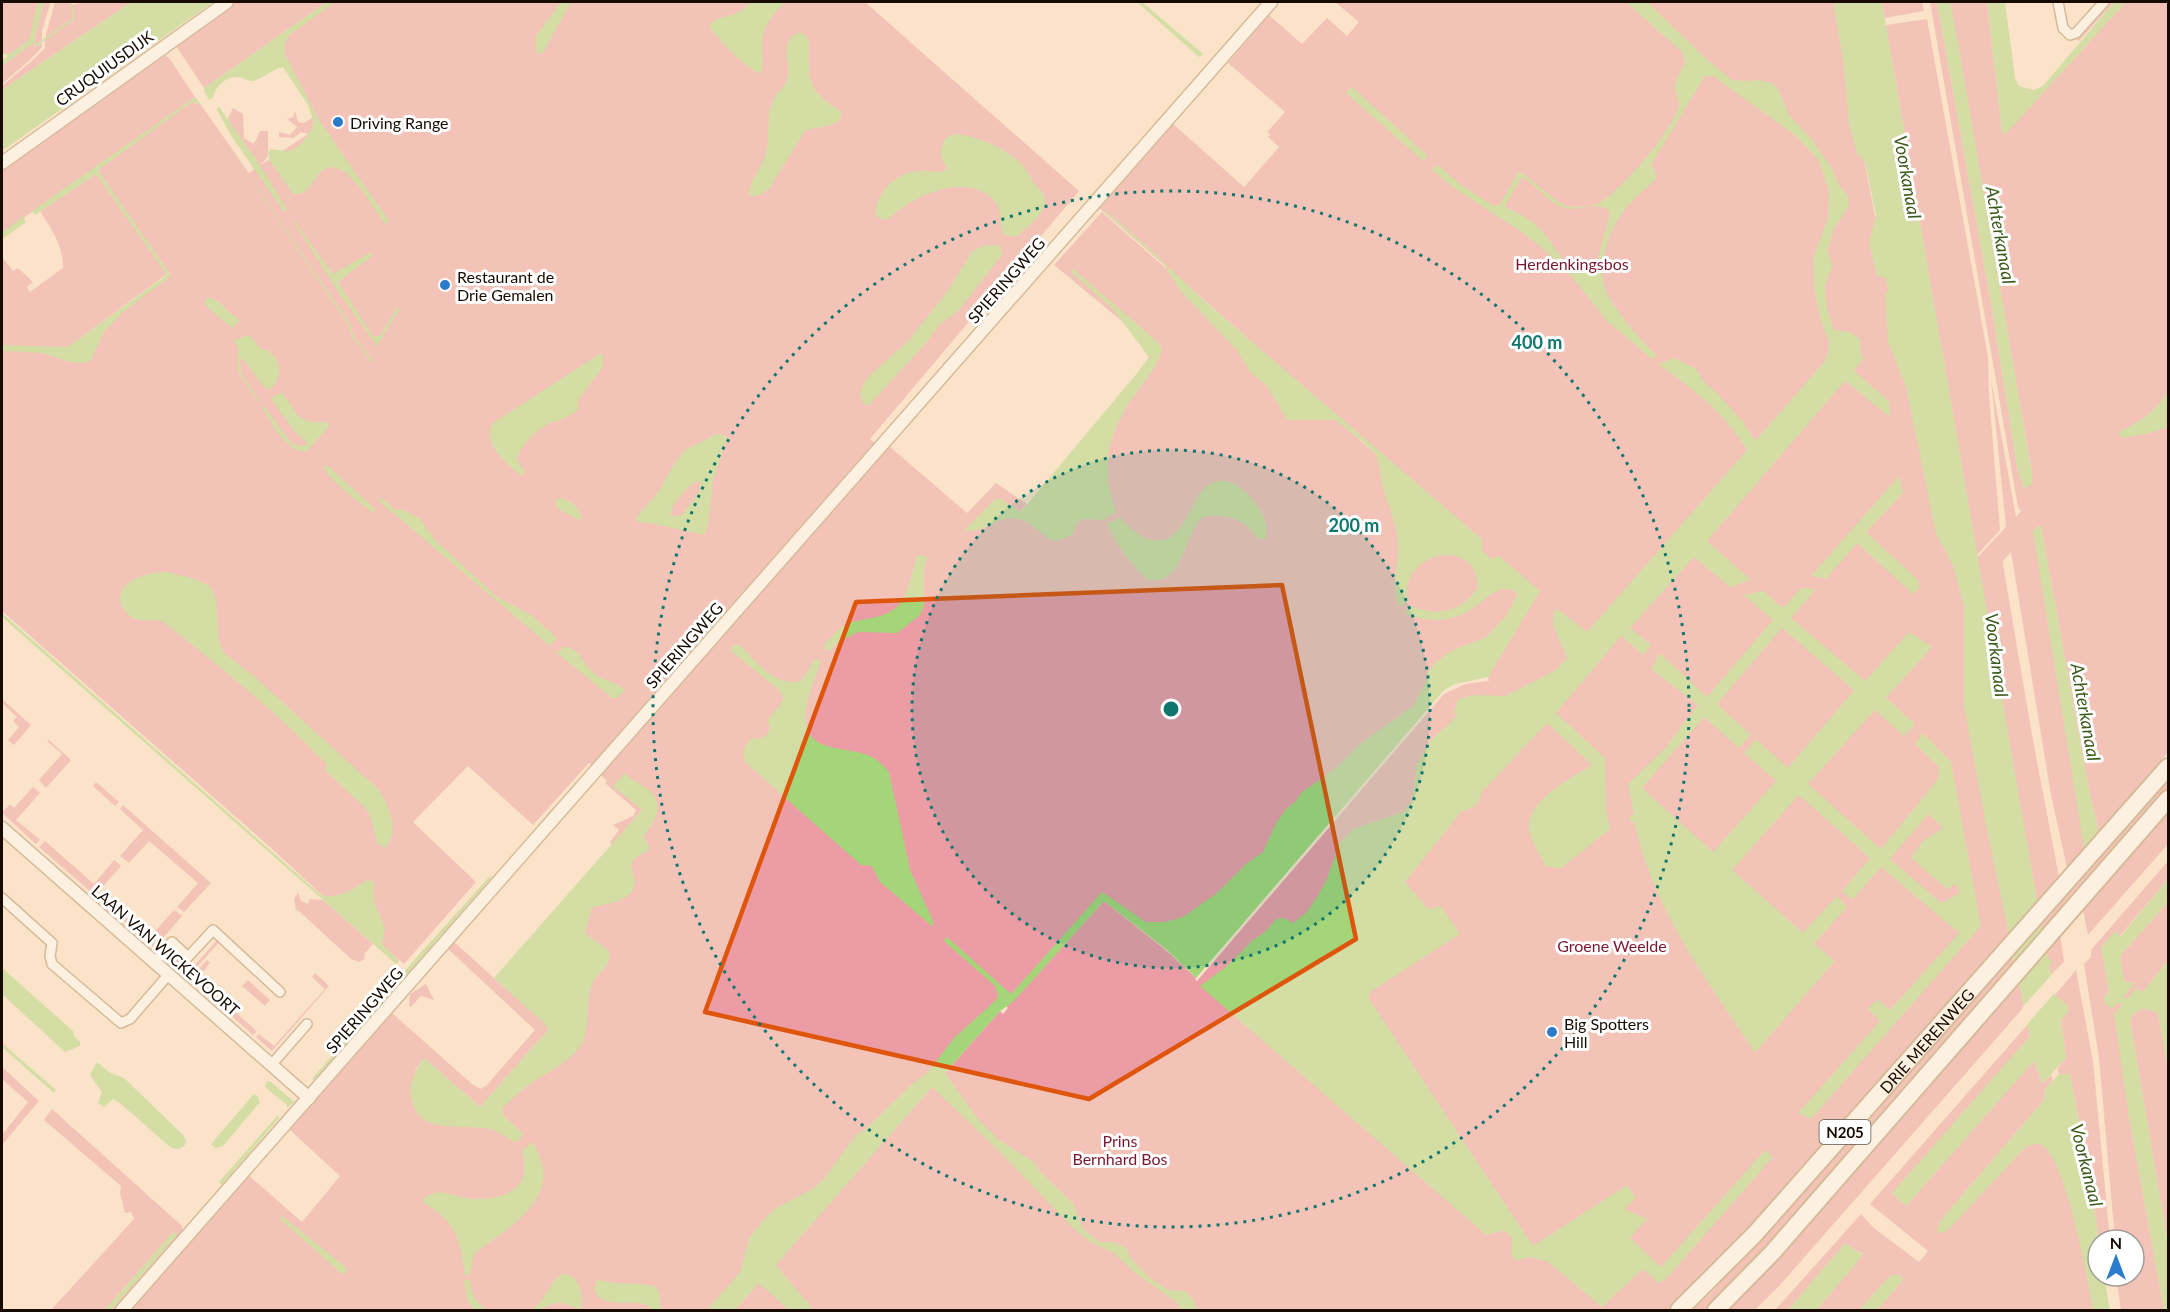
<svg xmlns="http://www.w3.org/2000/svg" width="2170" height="1312" font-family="Lato,sans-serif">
<rect width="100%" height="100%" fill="#fae3c8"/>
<!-- green -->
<g fill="#eb9ca5" fill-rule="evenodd">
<polygon points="2,2 38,2 30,40 10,54 2,53"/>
<polygon points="44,2 50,2 50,4 42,31 42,40 32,47 42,44 42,47 32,58 2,84 2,66 34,42"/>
<polygon points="55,2 70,2 72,5 86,2 131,2 2,90 2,86 34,59 45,48 45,38"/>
<polygon points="234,2 327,2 204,88 176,46 176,42"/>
<path d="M331 2H865L1079 191 870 439 884 451 889 446 967 513 996 483 1027 504 1020 512 1001 499H995L972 524 1000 510 1025 515 1158 351 1054 265 1102 212 1482 548V544L1098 207 1173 124 1244 187 1279 147 1268 137 1270 134 1267 132 1285 112 1228 63 1269 15 1302 44 1327 18 1347 36 1359 22 1335 2H1834C1864 153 1889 305 1927 455 1937 495 1945 538 1958 578L2006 527 1991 379 2016 517 2021 511 2018 507 1930 2H1937L1992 308 2017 467 2022 481 2032 484V473L1950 2H1987L2002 131 2005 134 2126 2H2168V752L2121 806 2108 832 2068 872 2051 795 2011 552 2003 561V564L2032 735 2060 882 2038 907 1981 584 2010 940 1728 1250 1667 1310H735L932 1087 934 1089 945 1073 1000 1011 1003 1014 1008 1008 1003 1003 716 1310H128L247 1174 302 1222 340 1176 290 1130 297 1122 295 1119 392 1013 472 1084 480 1089 486 1086 535 1030 447 948 453 941 524 1005 642 810 612 845 610 842 619 830 613 825 633 816 636 810 605 783 607 781 600 774 601 773 589 763 533 825 468 766 413 822 476 882 404 964 324 897 271 848 2 611V257L13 271 18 268 33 282 27 287 30 292 60 270 63 268C63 245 52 230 40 211L96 174 167 274 69 346 170 274 96 169 100 165 2 233V166L161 53 170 59 195 97 137 139 192 102 201 105 249 173 260 165 227 120 233 108 243 114 244 138 254 144 260 131H268V156L261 165 308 134 301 132 294 138 279 137V132L290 135 297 127 287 119 293 117 295 111 298 122 304 123 313 117 314 123 311 132 321 125 274 41ZM2041 526 2088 785 2098 828 2085 848ZM1513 576 1538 593 1488 677 1489 681 1465 684 1444 694 1197 981 1195 980 1196 978 1167 951 1104 901 1013 1001 1104 895 1187 963 1521 608ZM548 1030 487 1115 422 1087 410 1091 416 1069 424 1058 480 1107Z"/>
<polygon points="1882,2 1922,2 1924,11 1885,18"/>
<polygon points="2111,2 2114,2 2079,41 2077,40 2078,35 2085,27 2088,27 2101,9 2104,9"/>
<polygon points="1927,19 1988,357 1989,394 2000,530 1977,555 1886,25"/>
<polygon points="2,699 31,725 14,745 8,740 19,727 13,721 17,717 2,703"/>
<polygon points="49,740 71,760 46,788 39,780 62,754 47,741"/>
<polygon points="2168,774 2168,791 2043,936 2040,921"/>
<polygon points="96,782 119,802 115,806 93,786"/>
<polygon points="33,787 40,793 16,820 39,839 41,838 36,844 2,813 10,804 14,808"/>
<polygon points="123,805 211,883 184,912 177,907 198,883 149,841 129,863 120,856 143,830 120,809"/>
<polygon points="2168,807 2168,844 2088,935 2082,905"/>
<polygon points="45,841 94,884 114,860 121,866 98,892 123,913 120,917 39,847"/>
<polygon points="2168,861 2168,879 2119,937 2116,932 2101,947 2109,991 2104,998 2123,1004 2129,1117 2164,1310 2121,1310 2116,1276 2134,1276 2134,1240 2115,1240 2099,1058 2084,964 2091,957 2091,950"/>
<polygon points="298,893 301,901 308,904 310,899 323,900 373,944 365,953 364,959 360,962 351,959 300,912 296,910 294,899"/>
<polygon points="2168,902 2168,960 2144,991 2138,992 2137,988 2128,998 2122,998 2134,983 2127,983 2124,980 2120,956"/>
<polygon points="174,910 182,916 163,938 168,943 159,952 122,919 125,916 150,937"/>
<polygon points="2060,934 2064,962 2051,975 2046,952"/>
<polygon points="218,939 220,941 188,977 164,957 171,948 173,948 194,966"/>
<polygon points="2012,953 2015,966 1741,1278 1707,1310 1693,1310 1711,1293"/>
<polygon points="207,960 210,963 197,979 257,1031 253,1035 190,979"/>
<polygon points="2076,970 2093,1061 2110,1240 2099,1240 2089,1173 2070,1074 2059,1074 2057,1069 2066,1058 2061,1020 2067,1012 2066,1005 2055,995"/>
<polygon points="315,973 329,986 272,1051 256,1037 259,1034 274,1046 325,989 312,977"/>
<polygon points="248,980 270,1000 265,1006 242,986"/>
<polygon points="2019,982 2024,1007 1780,1285 1755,1310 1724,1310"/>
<polygon points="426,984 434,1000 421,996 411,1007 409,1006 410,994"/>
<polygon points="2143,1008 2158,1013 2168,1070 2168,1244 2130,1020 2132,1015"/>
<polygon points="2028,1024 2030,1036 1898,1199 1907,1205 2034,1060 2042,1084 2051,1075 2053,1080 2045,1089 2044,1100 1941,1220 2039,1125 2078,1201 2099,1310 1877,1310 1903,1280 1901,1275 1891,1275 1859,1310 1817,1310 1863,1254 1845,1244 1788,1310 1775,1310 1861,1214 1874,1228 1919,1262 1928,1251 1870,1204"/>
<polygon points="2,1067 39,1101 2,1145 2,1135 28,1102 2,1079"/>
<polygon points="52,1109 182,1226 183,1232 118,1310 111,1310 176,1235 173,1232 105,1310 51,1310 134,1219 131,1212 125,1213 120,1193 121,1186 44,1120"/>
</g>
<!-- water -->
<g fill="#a4d578" fill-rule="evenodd">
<polygon points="38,2 44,2 34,42 2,66 2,60 8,56 2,53 10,54 29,40"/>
<polygon points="131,2 213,2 2,151 2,90"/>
<path d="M327 2H336L289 35 285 44V54L319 120 389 221 385 224C375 210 352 171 336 168 313 163 316 197 293 194L270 161 268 152 271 149 285 151 292 150 302 143 311 130 314 123 308 105 283 67C273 69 266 76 256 80 248 83 245 77 237 77 225 77 215 87 213 98L209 100 204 91V88Z"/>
<polygon points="561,2 571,2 542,54 536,52 535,37"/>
<path d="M750 2H785C759 29 762 34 763 69L759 73C745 68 719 40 710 28V25C721 12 736 21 750 2Z"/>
<polygon points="1137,2 1142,2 1203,54 1199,57"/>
<path d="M1626 2H1647L1711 63 1732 80 1751 81 1759 80 1774 84 1779 91 1789 115 1814 142 1834 172 1839 185 1848 196 1849 205 1833 231 1828 250 1832 267 1825 285V292L1827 308 1834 330 1850 332 1860 339 1861 353 1864 358 1854 371 1889 401 1890 417 1845 381 1707 541 1751 580 1730 587 1694 557 1630 628 1651 645 1643 655 1621 636 1556 713 1605 758 1606 811 1610 829 1560 869 1545 866C1540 854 1529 839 1529 826 1529 799 1573 777 1592 765L1547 723 1481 793C1479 806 1473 808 1462 811L1405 882 1428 909 1441 906 1460 934 1370 992 1369 999 1533 1246 1627 1185 1636 1198 1624 1209 1647 1219 1630 1238 1661 1267 1765 1150 1773 1157 1667 1278 1659 1283 1643 1269 1602 1307 1548 1262 1529 1257 1516 1261 1511 1255 1512 1239 1507 1232 1501 1231 1486 1235 1200 986 1227 966 1253 940 1266 931 1276 919 1284 918 1293 923 1306 913 1317 897 1326 881 1340 843 1353 829 1403 812 1412 801 1417 764 1430 741 1457 716 1454 712 1458 699 1475 695 1505 696 1556 670 1567 658C1561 639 1547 627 1556 608L1587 632 1747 450C1723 411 1694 390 1658 364L1674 358 1695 368 1705 383 1717 393 1743 422 1755 441 1825 361 1828 351 1829 341 1821 322 1814 287 1813 258 1828 218 1829 191 1819 161 1796 136 1713 76H1705L1651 165 1655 171 1656 179C1645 189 1632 200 1623 212 1608 232 1599 262 1604 286 1609 304 1643 343 1657 356L1652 359 1607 321 1572 277 1547 252 1523 233 1454 188 1432 170 1438 165 1461 185 1494 206 1500 204 1519 171C1532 179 1557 204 1567 206 1576 208 1591 207 1599 203 1622 190 1669 134 1678 109 1681 102 1675 95 1675 87 1675 77 1682 71 1685 62L1682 52ZM1522 177C1537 185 1549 204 1565 208 1579 212 1603 199 1610 214L1596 265C1572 286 1557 248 1544 233 1534 221 1519 214 1505 206Z"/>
<polygon points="1833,2 1882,2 2043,935 2048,958 2053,962 2049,965 2055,995 2068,1005 2069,1011 2061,1020 2066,1058 2042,1084 2034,1061 1906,1206 1892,1193 2030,1036 1986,825 1964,706 1964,606 1953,566 1936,534 1906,387 1888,342 1885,293 1888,292 1886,278 1877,276 1869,243 1876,216 1865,161 1857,154 1849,124 1843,59"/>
<polygon points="1937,2 1950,2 1959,48 2032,474 2032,484 2024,489 2017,467 1992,308"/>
<polygon points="1987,2 2005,2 2015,78 2019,86 2034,90 2043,86 2114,2 2126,2 2005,135 2002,131"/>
<path d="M797 33H803L809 39C809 76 804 90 841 111 845 129 817 125 805 131L769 189C762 194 757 198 749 195 749 181 762 167 766 153 770 137 766 117 772 102 776 92 787 87 788 75 790 59 779 43 797 33Z"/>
<polygon points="1352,87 1428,156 1423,161 1346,93"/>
<path d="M195 97 201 105 192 102 98 170 171 276 123 312 104 332 91 360C78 369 54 355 40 353 28 351 14 352 2 351V345L65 347 69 346 167 275 96 174 35 215 32 211Z"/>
<polygon points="219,107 260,165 287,210 286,211 284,212 232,137 218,112 217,108"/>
<path d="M220 133 351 325C352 338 365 350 373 361L371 362C364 350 350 339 349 326Z"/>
<path d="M956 134C979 137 1007 148 1023 166 1028 171 1030 177 1033 182 1037 188 1046 193 1045 202 1043 216 1026 229 1015 237L1004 235C998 225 1003 213 996 203 974 175 930 189 905 206 898 210 893 216 886 220L880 219 875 214C876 193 896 172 918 171 927 170 938 174 946 170V165C938 158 940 145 947 137Z"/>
<polygon points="24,216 25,223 2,239 2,233"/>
<polygon points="292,219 294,220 333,274 371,252 372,256 338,282 373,336 380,336 397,307 400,308 377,346 341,296"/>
<polygon points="987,245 999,245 1002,251 1002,255 958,311 939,325 927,342 869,405 864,405 860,396 861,388 869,376 909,340 946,293 973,250"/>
<path d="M1161 260 1208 304 1483 540 1482 550 1491 559 1499 556 1540 591 1488 677 1455 684 1444 690 1196 978 1167 950 1104 901 1013 1002 1000 1011 945 1073 978 1119 998 1139 1035 1163 1040 1172 1073 1203 1083 1229 1099 1242H1112L1125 1247 1134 1262 1150 1278 1168 1290 1185 1291 1193 1299 1198 1310H1182L1176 1302 1134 1272 1114 1253 1092 1243 1075 1230 996 1148 932 1087 776 1265 814 1310H789L759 1283 735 1310H707L740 1272 749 1238 765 1218 776 1208 812 1189 823 1180 856 1135 867 1128 912 1084 928 1072 954 1038 996 1000 998 995 995 986 944 941 947 937 1011 994 1102 892 1146 922H1165L1183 917 1217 893 1246 864 1263 852 1276 823 1286 809 1296 801 1301 793 1336 768 1360 744 1413 706 1425 684 1428 672 1435 663 1452 650 1485 638 1506 616 1517 595 1515 591C1497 584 1488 598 1475 607 1454 622 1427 624 1404 613L1412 606C1437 618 1463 611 1478 587 1475 532 1396 555 1408 601L1400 607C1390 587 1398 569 1398 548 1398 526 1388 506 1382 485 1380 476 1380 461 1375 454 1368 444 1346 429 1336 420H1287L1267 386 1251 373 1236 349 1181 292Z"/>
<path d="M1073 269 1159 343 1162 349C1160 363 1147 377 1139 389 1109 428 1099 465 1116 512L1103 520 1083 519 1077 523 1072 535 1055 541C1040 536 1034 522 1019 519 999 514 983 534 964 531L995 499H1001L1021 512 1138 372 1149 357 1113 309 1070 271Z"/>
<path d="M210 298C224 301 223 312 236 316L239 321 232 328 207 307 205 304 206 299Z"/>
<path d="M249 335C253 339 256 345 262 349 267 351 266 349 271 353 283 362 281 382 269 390L264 387 244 360 240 359 241 373 259 401 258 402 238 372V348L234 340Z"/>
<path d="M601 353 603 355V367L578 400V409C568 419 560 419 548 424 536 430 519 447 517 460L525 472 521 476C506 462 481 444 493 423Z"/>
<path d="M282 392C298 415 297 424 328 422L330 425 306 452C285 451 273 424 262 408L264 406 292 444 305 446 307 443 295 432 272 400 273 397Z"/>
<path d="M2168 392V427L2146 434 2122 438 2118 432C2142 421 2153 413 2168 392Z"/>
<path d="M717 434 727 436V440L713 481 708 526 704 535 646 522 640 523 636 520 637 516 657 494 676 461 686 449ZM696 481 700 482V491L682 515 674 516 671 514C671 503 687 488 696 481Z"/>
<path d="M323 466H328L375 509 374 512 373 513C360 502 328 480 323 466Z"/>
<polygon points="1899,476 1903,493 1866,532 1918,580 1919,588 1913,594 1857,543 1826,579 1811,576"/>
<path d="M1217 481C1223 481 1230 481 1235 484 1252 495 1273 520 1265 539H1258C1244 518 1226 513 1202 517 1183 537 1184 585 1148 580 1130 564 1117 546 1107 524L1120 518C1136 535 1159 554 1180 528 1193 512 1194 489 1217 481Z"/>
<polygon points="379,497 382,498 394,509 403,510 419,518 436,541 497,597 531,615 557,638 550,646 380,502"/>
<path d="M558 498C570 498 579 508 582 519L579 520 557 508 555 503Z"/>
<polygon points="2037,526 2041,526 2088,785 2098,828 2096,837 2084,848 2033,532"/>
<path d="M918 554 927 557 924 571V606L920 615 897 633 858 632 835 644 831 650H826L824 645C832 636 842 624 853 622 871 617 892 618 903 599 910 586 913 568 918 554Z"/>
<path d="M166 572 195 579 210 586 216 599 219 642 224 653 255 677 379 790C389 805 400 832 385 848L377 843 371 819 366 809 326 771V764C276 711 219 666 162 621 152 619 142 622 133 618 128 616 123 610 121 604 115 580 149 572 166 572Z"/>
<path d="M1801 588 1816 589 1791 618 1865 681 1909 632 1932 647 1886 698 1915 724 1904 736 1875 710 1808 784 1881 849 1938 779 1939 767 1915 744 1923 733 1951 762 1981 926 1811 1119 1798 1113 1880 1021 1868 1009 1877 999 1890 1010 1959 933 1881 867 1852 900 1842 891 1870 858 1799 795 1732 870 1803 933 1837 896 1847 907 1814 944 1835 961 1755 1053C1706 979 1654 911 1634 822L1630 821V817L1634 814 1628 784 1665 748 1698 705 1651 669 1660 653 1707 697 1773 620 1744 595 1763 591 1783 608ZM1782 628 1854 690 1788 768 1756 739 1744 753 1776 781 1713 852 1642 788 1704 717 1739 748 1751 735 1717 704ZM1928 814 1943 828 1923 841 1911 858 1947 889 1956 884 1960 893 1941 903 1890 859Z"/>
<path d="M2 613 321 895C337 900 356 888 368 879L374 882V902L385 928 382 944 399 961 396 964 2 617Z"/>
<path d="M735 644 740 645C757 662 774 687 801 681L815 659 821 661C816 677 808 693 806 710 801 757 846 744 872 757 879 761 884 766 889 772L910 870 933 921V927L880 882 872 866 861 865 746 763C740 753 745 747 751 738L759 739 767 735 770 727 768 720 784 699 778 689 732 652 731 648Z"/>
<path d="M563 647C579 646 584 666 595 674 604 681 614 680 625 690L617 698H612L557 653Z"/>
<path d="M625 773C631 780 637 782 645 787 665 801 658 819 644 835V838L649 846V850L635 858 631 864C632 870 635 877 635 883 633 902 606 903 592 908L585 933 609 951C613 965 599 971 593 982 586 995 590 1026 583 1041 573 1061 551 1070 533 1082 522 1090 512 1098 502 1109L504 1116 523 1134 518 1141 513 1142C507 1137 501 1133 493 1130 467 1122 421 1138 412 1101 407 1086 415 1070 424 1058L480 1107 548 1030 546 1025 494 978 642 810 613 786Z"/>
<polygon points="490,876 491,878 337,1055 314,1080 312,1079 416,958"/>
<polygon points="2168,879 2168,902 2120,956 2124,980 2127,983 2135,982 2123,998 2128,998 2137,987 2138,991 2144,991 2168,960 2168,1070 2158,1013 2143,1008 2132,1015 2130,1020 2168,1244 2168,1310 2164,1310 2129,1117 2114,1014 2123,1004 2117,1003 2112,1009 2105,1004 2104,998 2109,991 2101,947 2115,931 2120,937"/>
<polygon points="2,968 73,1031 74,1036 80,1042 80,1046 65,1052 2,994"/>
<polygon points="2,1043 56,1090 54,1093 2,1047"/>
<polygon points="97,1062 110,1073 124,1078 183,1135 187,1142 185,1142 185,1145 179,1149 171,1148 120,1103 113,1099 104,1107 98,1103 102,1092 90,1075"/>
<path d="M2059 1074H2070L2089 1173 2099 1240 2098 1276H2104L2110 1310H2093C2088 1281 2066 1161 2043 1146 2037 1142 2030 1144 2025 1148L1947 1231 1938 1233 1937 1230 1941 1220 2044 1100 2045 1089Z"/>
<polygon points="267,1081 270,1081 294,1102 287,1108 287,1105 265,1087"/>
<polygon points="254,1094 259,1097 258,1099 260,1102 223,1146 215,1148 211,1144"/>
<polygon points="278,1115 279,1118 222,1185 219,1182"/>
<path d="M532 1142C568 1195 511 1226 475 1253L473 1257 470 1275H465C459 1236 457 1224 423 1202V1199C439 1185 455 1198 472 1199 490 1200 520 1195 524 1174 525 1167 524 1158 522 1151Z"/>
<polygon points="282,1216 348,1269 343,1275 280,1219"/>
<polygon points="173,1232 177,1235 111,1310 105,1310"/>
<polygon points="1845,1243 1863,1255 1817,1310 1788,1310"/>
<path d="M561 1274C579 1273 584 1293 581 1309 573 1308 566 1302 558 1303 546 1304 545 1311 530 1310 548 1300 547 1284 561 1274Z"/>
<polygon points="1891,1275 1901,1275 1903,1280 1877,1310 1859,1310"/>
<path d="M464 1280H470C472 1295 475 1304 489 1310H475L467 1300Z"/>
<path d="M600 1280C618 1286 637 1281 656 1287L660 1294 661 1310H651L649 1306C631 1297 603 1312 594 1289L597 1281Z"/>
</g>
<!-- pier -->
<polygon fill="#fae3c8" points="2054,972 2057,990 2025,1027 2022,1008"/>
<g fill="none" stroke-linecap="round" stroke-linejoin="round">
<!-- stream -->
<g stroke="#a4d578" stroke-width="2">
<polyline points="34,42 37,45 73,19 72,5"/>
<polyline points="1106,212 1161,260"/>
</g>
<defs>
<g id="street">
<polyline points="2058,2 2063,28 2070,35 2076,33 2104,2"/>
<polyline points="2,898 52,943 50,956 52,964 121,1023 130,1019 169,974"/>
<polyline points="155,962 172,942 188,957 213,930 280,992"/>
<polyline points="272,1064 307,1024"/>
</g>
<g id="secondary">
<polyline points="2,163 227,2"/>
<polyline points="2,828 309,1098"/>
<polyline points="122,1310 1271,2"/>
</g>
<g id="highway">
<path id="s1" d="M1679 1310 1754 1235 2168 767"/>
<polyline points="1716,1310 1772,1253 2168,799"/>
</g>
</defs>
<!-- street casing -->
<use href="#street" stroke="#ad8a5f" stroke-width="12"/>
<!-- secondary casing -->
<use href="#secondary" stroke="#ad8a5f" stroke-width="15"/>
<!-- highway casing -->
<use href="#highway" stroke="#ad8a5f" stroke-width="20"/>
<!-- street -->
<use href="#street" stroke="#fff" stroke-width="9"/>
<!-- secondary -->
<use href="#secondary" stroke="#fff" stroke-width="12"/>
<!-- highway -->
<use href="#highway" stroke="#fff" stroke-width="16"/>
</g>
<!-- marked area -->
<path d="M0 0H2170V1312H0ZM1282 585 1356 939 1089 1099 705 1012 856 602Z" fill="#fae3c8" fill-opacity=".55" fill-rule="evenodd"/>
<path fill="none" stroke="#de550b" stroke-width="4.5" stroke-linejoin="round" d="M1282 585 1356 939 1089 1099 705 1012 856 602Z"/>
<!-- distance rings -->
<circle cx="1171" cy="709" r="259" fill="#0f766e" fill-opacity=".12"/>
<g fill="none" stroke="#0f766e" stroke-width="3" stroke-dasharray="3 6">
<circle cx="1171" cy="709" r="259"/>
<circle cx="1171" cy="709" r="518"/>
</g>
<!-- markers -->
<g fill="#2b7bcb" stroke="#fff" stroke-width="2">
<circle cx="338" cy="122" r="6"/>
<circle cx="445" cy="285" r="6"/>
<circle cx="1552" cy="1032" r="6"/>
</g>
<g text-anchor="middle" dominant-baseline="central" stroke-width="6" stroke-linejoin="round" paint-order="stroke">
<!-- shield labels -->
<rect fill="#fff" stroke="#5d544c" stroke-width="1.5" x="1819.5" y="1120" width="51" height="24" rx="4.5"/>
<g font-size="15" font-weight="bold" fill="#170b00">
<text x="1845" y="1132">N205</text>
</g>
<!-- street labels -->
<g font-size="16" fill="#170b00" stroke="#fff">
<text transform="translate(104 68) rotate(-36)">CRUQUIUSDIJK</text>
<text transform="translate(1006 280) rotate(-49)">SPIERINGWEG</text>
<text transform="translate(684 645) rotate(-49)">SPIERINGWEG</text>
<text transform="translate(166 950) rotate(41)">LAAN VAN WICKEVOORT</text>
<text transform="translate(364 1010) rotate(-49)">SPIERINGWEG</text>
<text stroke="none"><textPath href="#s1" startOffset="366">DRIE MERENWEG</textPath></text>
</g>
<!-- poi labels -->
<g font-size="16" fill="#170b00" stroke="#fff" text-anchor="start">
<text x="350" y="122">Driving Range</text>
<text x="457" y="276">Restaurant de<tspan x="457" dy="18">Drie Gemalen</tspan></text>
<text x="1564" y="1023">Big Spotters<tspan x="1564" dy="18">Hill</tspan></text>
</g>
<!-- park labels -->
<g font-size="16" fill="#791831" stroke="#fff">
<text x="1572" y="263">Herdenkingsbos</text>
<text x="1612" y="945">Groene Weelde</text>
<text x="1120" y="1140">Prins<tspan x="1120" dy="18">Bernhard Bos</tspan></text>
</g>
<!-- water labels -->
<g font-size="18" font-style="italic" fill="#3b5a1a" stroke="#fff">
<text transform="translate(1908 177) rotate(80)">Voorkanaal</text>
<text transform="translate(2001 235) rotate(80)">Achterkanaal</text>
<text transform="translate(1997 655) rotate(83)">Voorkanaal</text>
<text transform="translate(2086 712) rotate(80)">Achterkanaal</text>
<text transform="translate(2087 1165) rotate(76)">Voorkanaal</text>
</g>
</g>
<circle cx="1171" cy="709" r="9" fill="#0f766e" stroke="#fff" stroke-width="3"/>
<g font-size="18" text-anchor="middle" font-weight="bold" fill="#0f766e" stroke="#fff" stroke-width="6" stroke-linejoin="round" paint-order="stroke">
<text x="1537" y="349">400 m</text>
<text x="1354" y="532">200 m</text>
</g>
<!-- border -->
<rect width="2170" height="1312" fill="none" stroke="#170b00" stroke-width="6"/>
<!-- north arrow -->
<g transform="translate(2116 1258)"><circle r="28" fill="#ffffff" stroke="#a29d99" stroke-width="1.5"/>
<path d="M0-4.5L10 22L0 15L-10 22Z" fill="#2b7bcb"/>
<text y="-9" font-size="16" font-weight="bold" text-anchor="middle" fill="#170b00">N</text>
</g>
</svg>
